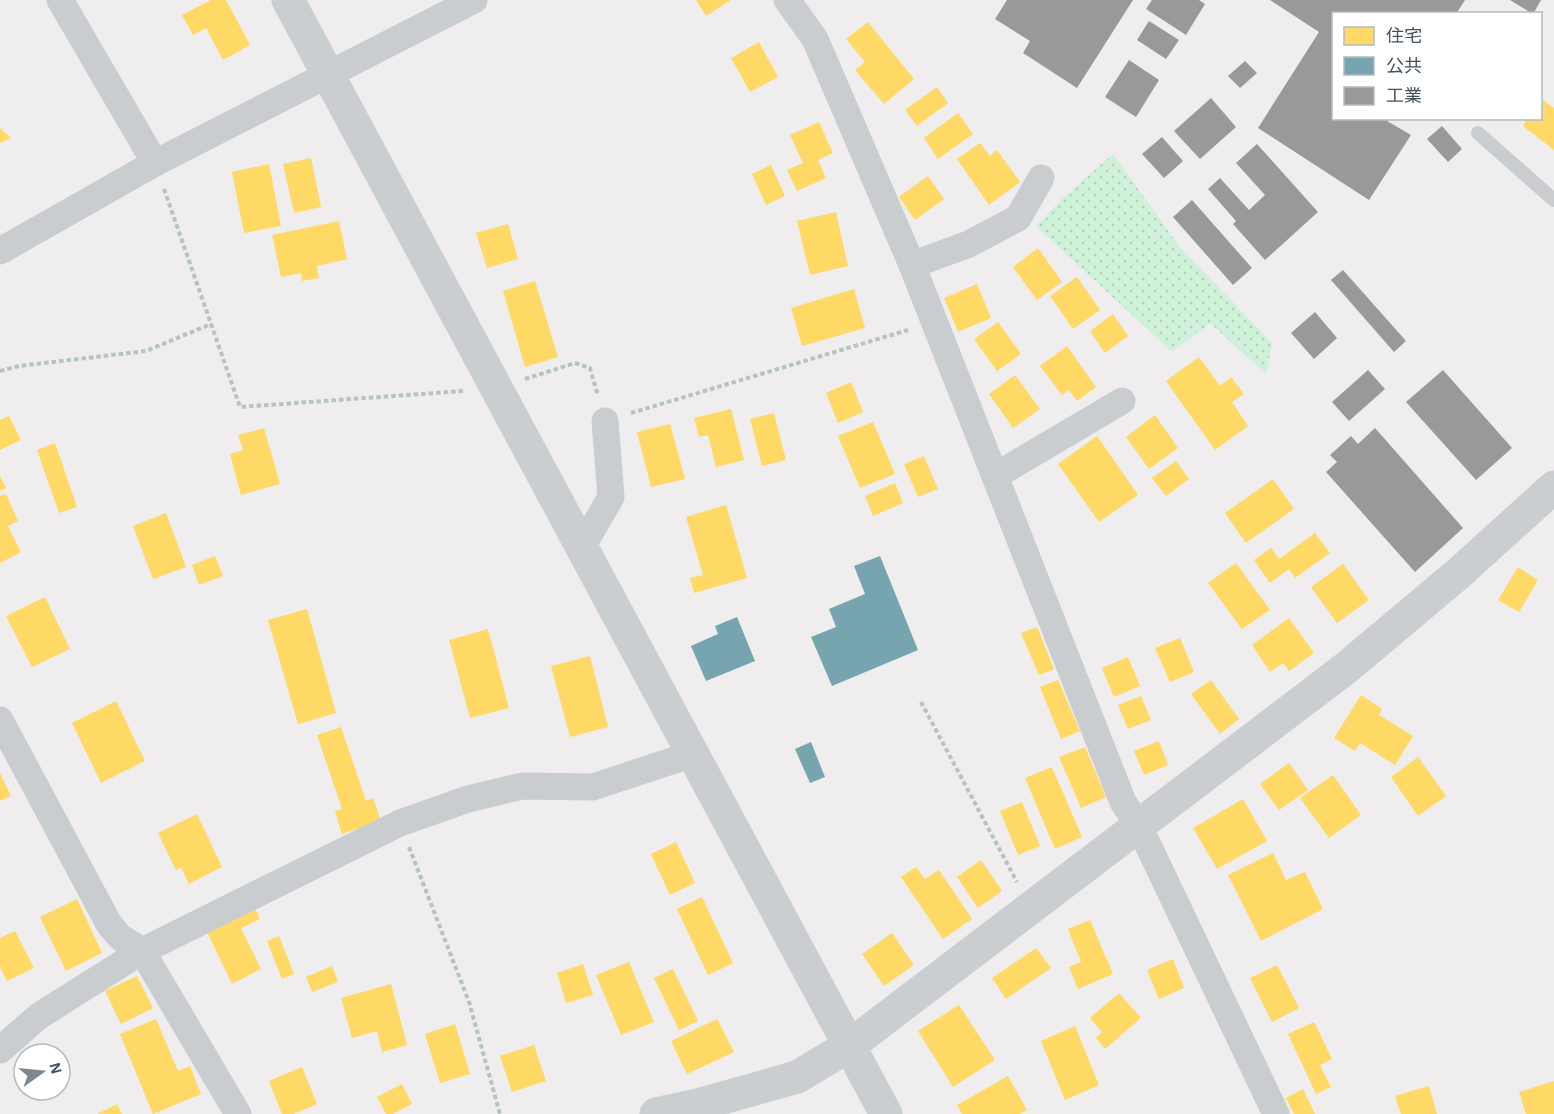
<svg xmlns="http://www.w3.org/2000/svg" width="1554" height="1114" font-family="'Alegreya Sans','Noto Sans JP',sans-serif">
<defs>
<pattern id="park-dots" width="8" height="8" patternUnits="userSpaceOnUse" patternTransform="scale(1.5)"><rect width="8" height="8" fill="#cff0d9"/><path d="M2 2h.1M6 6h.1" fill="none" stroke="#b3d0bd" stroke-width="1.8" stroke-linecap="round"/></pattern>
</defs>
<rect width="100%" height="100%" fill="#efedee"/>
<!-- park -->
<polygon fill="url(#park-dots)" points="1113,154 1180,247 1272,343 1266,374 1210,323 1172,352 1036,226 1065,196"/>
<!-- homes -->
<g fill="#ffd966">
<polygon points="211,0 226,0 250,45 223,60 206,28 193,35 182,15"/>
<polygon points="696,0 731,0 706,16"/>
<polygon points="868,22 914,79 884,104 855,70 865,62 846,39"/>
<polygon points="759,42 778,77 750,92 731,58"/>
<polygon points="937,87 948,103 917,126 905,110"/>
<polygon points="1543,100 1554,108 1554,150 1523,126 1528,118 1540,118 1540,103"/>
<polygon points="958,113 973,134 938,159 924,138"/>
<polygon points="819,122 833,153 818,160 826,178 797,191 787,170 803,163 790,135"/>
<polygon points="0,128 11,138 0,143"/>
<polygon points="980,143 990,156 997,150 1020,182 989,205 957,159"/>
<polygon points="311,158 321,207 294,213 283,164"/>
<polygon points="269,164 281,226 244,233 232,172"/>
<polygon points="771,165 785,196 766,205 752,174"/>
<polygon points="928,176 944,199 915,220 899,197"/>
<polygon points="836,212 848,266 810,275 797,221"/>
<polygon points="339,221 347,259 317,266 319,278 302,281 301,273 281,277 272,235"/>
<polygon points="508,224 518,259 487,268 476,233"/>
<polygon points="1038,248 1062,282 1037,300 1013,267"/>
<polygon points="1077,277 1100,310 1073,329 1050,296"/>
<polygon points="535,281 558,357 525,367 503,291"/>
<polygon points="977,284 991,318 958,332 944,298"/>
<polygon points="854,289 865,328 802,346 791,308"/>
<polygon points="1113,314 1128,336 1105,353 1090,331"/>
<polygon points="998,322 1021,354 997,371 974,339"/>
<polygon points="1067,346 1096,387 1077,401 1069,390 1062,395 1040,366"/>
<polygon points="1199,357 1220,386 1231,377 1244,394 1232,402 1248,426 1215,450 1166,381"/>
<polygon points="1015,375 1040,409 1013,428 989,394"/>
<polygon points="851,382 863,412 838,423 826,393"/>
<polygon points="731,409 744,460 716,467 708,435 699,437 694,418"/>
<polygon points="774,413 786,460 762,466 750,419"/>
<polygon points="1155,415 1178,448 1149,469 1126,437"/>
<polygon points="9,416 21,440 0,450 0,420"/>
<polygon points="873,422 895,474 860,488 838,436"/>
<polygon points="670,424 685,479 651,487 637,432"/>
<polygon points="264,428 280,484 241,495 230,454 243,450 238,435"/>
<polygon points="1097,436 1138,495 1099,522 1058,464"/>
<polygon points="55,443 77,507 59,513 37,450"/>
<polygon points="924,456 938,489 918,497 904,464"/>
<polygon points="1176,461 1189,479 1166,496 1152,478"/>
<polygon points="0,476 6,488 0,491"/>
<polygon points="1273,479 1294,509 1246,543 1225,513"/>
<polygon points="895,483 903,503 873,516 865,496"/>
<polygon points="6,494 18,521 8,526 21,552 0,563 0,496"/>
<polygon points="726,505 747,578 694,593 690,578 703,575 686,517"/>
<polygon points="166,513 186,567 153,579 133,526"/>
<polygon points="1315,533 1330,553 1295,578 1289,569 1270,583 1254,560 1271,548 1279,559"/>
<polygon points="215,556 223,576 199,585 192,565"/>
<polygon points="1236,563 1270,610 1242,629 1208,583"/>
<polygon points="1343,564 1369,600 1337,623 1311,587"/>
<polygon points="1518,567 1538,580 1519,612 1498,600"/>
<polygon points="45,597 70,649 32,667 6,616"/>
<polygon points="307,609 336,713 298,724 268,620"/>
<polygon points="1289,618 1314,653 1289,671 1283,663 1270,672 1252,645"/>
<polygon points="1037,627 1054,669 1039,675 1021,633"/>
<polygon points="488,629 509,708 470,718 449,640"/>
<polygon points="1180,638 1194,672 1170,682 1155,648"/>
<polygon points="590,656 608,727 570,737 551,666"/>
<polygon points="1128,657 1140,686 1114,697 1102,668"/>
<polygon points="1058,680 1080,731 1061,739 1040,687"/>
<polygon points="1211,680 1239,719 1220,734 1191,694"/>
<polygon points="1361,695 1382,709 1379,715 1413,736 1395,765 1360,743 1355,751 1334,738"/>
<polygon points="1141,696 1151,720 1128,729 1118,705"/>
<polygon points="116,701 145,761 101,783 72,723"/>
<polygon points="341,727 366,801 373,798 381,821 342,834 335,811 342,809 317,735"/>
<polygon points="1159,741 1168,765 1144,775 1134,751"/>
<polygon points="1085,747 1106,797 1081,808 1059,757"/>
<polygon points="1418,757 1446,796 1418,816 1391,777"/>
<polygon points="1289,763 1308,790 1279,810 1260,784"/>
<polygon points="1052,767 1082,837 1055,849 1025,778"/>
<polygon points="0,773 11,796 0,801"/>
<polygon points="1333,775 1361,815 1329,838 1300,798"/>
<polygon points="1243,799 1267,841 1217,869 1193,828"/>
<polygon points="1022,802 1040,846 1018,855 1000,811"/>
<polygon points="197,814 222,867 189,884 181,868 176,870 158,833"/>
<polygon points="676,842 695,883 670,895 651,854"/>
<polygon points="1273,853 1286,880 1305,872 1323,909 1261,941 1228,875"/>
<polygon points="981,860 1002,891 978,908 957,877"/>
<polygon points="916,867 925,879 939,870 972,919 943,939 901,877"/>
<polygon points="702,897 733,963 708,975 677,909"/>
<polygon points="77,899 102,953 66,971 40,917"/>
<polygon points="253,904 260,919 241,928 261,969 232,984 205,928"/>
<polygon points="1090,920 1113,974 1078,989 1069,967 1081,962 1068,929"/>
<polygon points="15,931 34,968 7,981 0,968 0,938"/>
<polygon points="892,933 914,965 884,986 862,954"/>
<polygon points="279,936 294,974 282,979 267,941"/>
<polygon points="1036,948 1051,968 1006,999 992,978"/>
<polygon points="1173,959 1184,988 1159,999 1147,970"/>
<polygon points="629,962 654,1022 621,1035 596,975"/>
<polygon points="583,964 593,995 566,1003 557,973"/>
<polygon points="1277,965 1299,1008 1272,1022 1250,978"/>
<polygon points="332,966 338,982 312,992 306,977"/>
<polygon points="673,969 698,1021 679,1030 654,978"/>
<polygon points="137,976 153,1008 121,1024 105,991"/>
<polygon points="391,984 407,1045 382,1052 377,1031 352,1038 341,998"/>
<polygon points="1119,993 1141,1018 1105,1049 1096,1038 1102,1032 1090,1018"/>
<polygon points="959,1005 995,1060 953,1087 918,1031"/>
<polygon points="156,1019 178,1071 190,1066 201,1094 153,1114 120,1034"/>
<polygon points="717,1019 734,1052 687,1074 671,1041"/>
<polygon points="1314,1022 1332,1059 1320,1065 1331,1087 1316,1094 1288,1034"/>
<polygon points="455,1024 470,1074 440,1083 425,1034"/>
<polygon points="1075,1026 1099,1085 1065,1100 1041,1041"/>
<polygon points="534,1045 546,1081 512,1092 500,1056"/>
<polygon points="302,1067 317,1104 294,1114 282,1114 269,1081"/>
<polygon points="1008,1076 1027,1110 1020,1114 962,1114 957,1105"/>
<polygon points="1554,1081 1554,1114 1526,1114 1519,1092"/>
<polygon points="402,1084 412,1104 393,1114 386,1114 377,1097"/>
<polygon points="1429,1086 1437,1114 1401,1114 1395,1096"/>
<polygon points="1303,1089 1315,1114 1294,1114 1286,1098"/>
<polygon points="117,1104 122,1114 97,1114"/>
</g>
<!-- public -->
<g fill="#76a5af">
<polygon points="880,556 918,650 832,686 811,637 836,627 829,609 865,594 854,566"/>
<polygon points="737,617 755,661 706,681 691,646 718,634 715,626"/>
<polygon points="811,742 825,777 810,783 795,749"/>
</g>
<!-- industry -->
<g fill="#999">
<polygon points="1007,0 1133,0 1077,88 1023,53 1030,41 995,19"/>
<polygon points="1152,0 1199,0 1205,4 1186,35 1146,9"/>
<polygon points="1270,0 1465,0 1456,14 1334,14 1334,118 1389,118 1387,121 1411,135 1369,200 1258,128 1319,32"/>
<polygon points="1510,0 1541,0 1533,14"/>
<polygon points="1149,21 1179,40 1166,59 1137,40"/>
<polygon points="1129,60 1159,80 1136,117 1105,97"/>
<polygon points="1245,61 1257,73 1240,88 1228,76"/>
<polygon points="1211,98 1236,127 1200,159 1174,131"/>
<polygon points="1442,126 1462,149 1448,162 1427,139"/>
<polygon points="1162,137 1183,161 1164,178 1142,154"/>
<polygon points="1257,144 1318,212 1265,260 1233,224 1236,221 1208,189 1220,178 1249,210 1265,195 1236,163"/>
<polygon points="1192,200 1252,268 1233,285 1173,217"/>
<polygon points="1343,270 1406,341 1394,352 1331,280"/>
<polygon points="1315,312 1337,338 1314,359 1291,333"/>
<polygon points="1368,370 1385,389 1349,421 1332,402"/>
<polygon points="1443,370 1512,448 1476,480 1406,402"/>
<polygon points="1375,428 1463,528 1415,572 1326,472 1337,462 1330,455 1351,436 1358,444"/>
</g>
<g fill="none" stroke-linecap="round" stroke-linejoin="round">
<!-- path -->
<g stroke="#b5c4be" stroke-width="4" stroke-dasharray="4.5 3" stroke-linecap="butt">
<polyline points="164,189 240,407 463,391"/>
<polyline points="0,371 19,366 146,351 211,324"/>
<polyline points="525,379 575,363 590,368 598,396"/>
<polyline points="631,413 908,330"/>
<polyline points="921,702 1017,882"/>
<polyline points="409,847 469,1002 500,1114"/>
</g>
<!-- lane -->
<polyline stroke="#c9cdcf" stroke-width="14" points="1478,133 1554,200"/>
<!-- street -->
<g stroke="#c9cdcf" stroke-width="27">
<polyline points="60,0 155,163"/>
<polyline points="787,0 815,39 912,265 1123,802 1139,826 1276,1114"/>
<polyline points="0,251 155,163 474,0"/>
<polyline points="912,265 969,244 1018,218 1041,178"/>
<polyline points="995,476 1122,401"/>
<polyline points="582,547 611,497 605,421"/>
<polyline points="0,720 109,924 120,937 142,951 238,1114"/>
<polyline points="0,1050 39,1016 142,951 400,823 468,799 522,786 593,787 693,754"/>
</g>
<!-- secondary -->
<g stroke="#caced1" stroke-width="33">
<polyline points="288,0 886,1114"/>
<polyline points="656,1114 698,1105 797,1077 849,1046 1346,668 1459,573 1554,487"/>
</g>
</g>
<!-- legend -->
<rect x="1332" y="12" width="210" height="108" fill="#ffffff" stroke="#b4babe" stroke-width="1.5"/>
<rect x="1344" y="27" width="30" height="18" fill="#ffd966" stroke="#b4babe" stroke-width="1.5"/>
<text x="1386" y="42" font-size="18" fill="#43525c">住宅</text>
<rect x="1344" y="57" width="30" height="18" fill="#76a5af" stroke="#b4babe" stroke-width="1.5"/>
<text x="1386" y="72" font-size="18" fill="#43525c">公共</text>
<rect x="1344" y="87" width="30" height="18" fill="#999999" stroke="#b4babe" stroke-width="1.5"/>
<text x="1386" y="102" font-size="18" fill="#43525c">工業</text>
<!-- north arrow -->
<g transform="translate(42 1072) rotate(75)"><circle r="28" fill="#ffffff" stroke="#b4babe" stroke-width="1.5"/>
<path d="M0-4.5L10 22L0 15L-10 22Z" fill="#7f888f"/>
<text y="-9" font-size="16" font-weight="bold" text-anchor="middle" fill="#43525c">N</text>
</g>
</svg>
